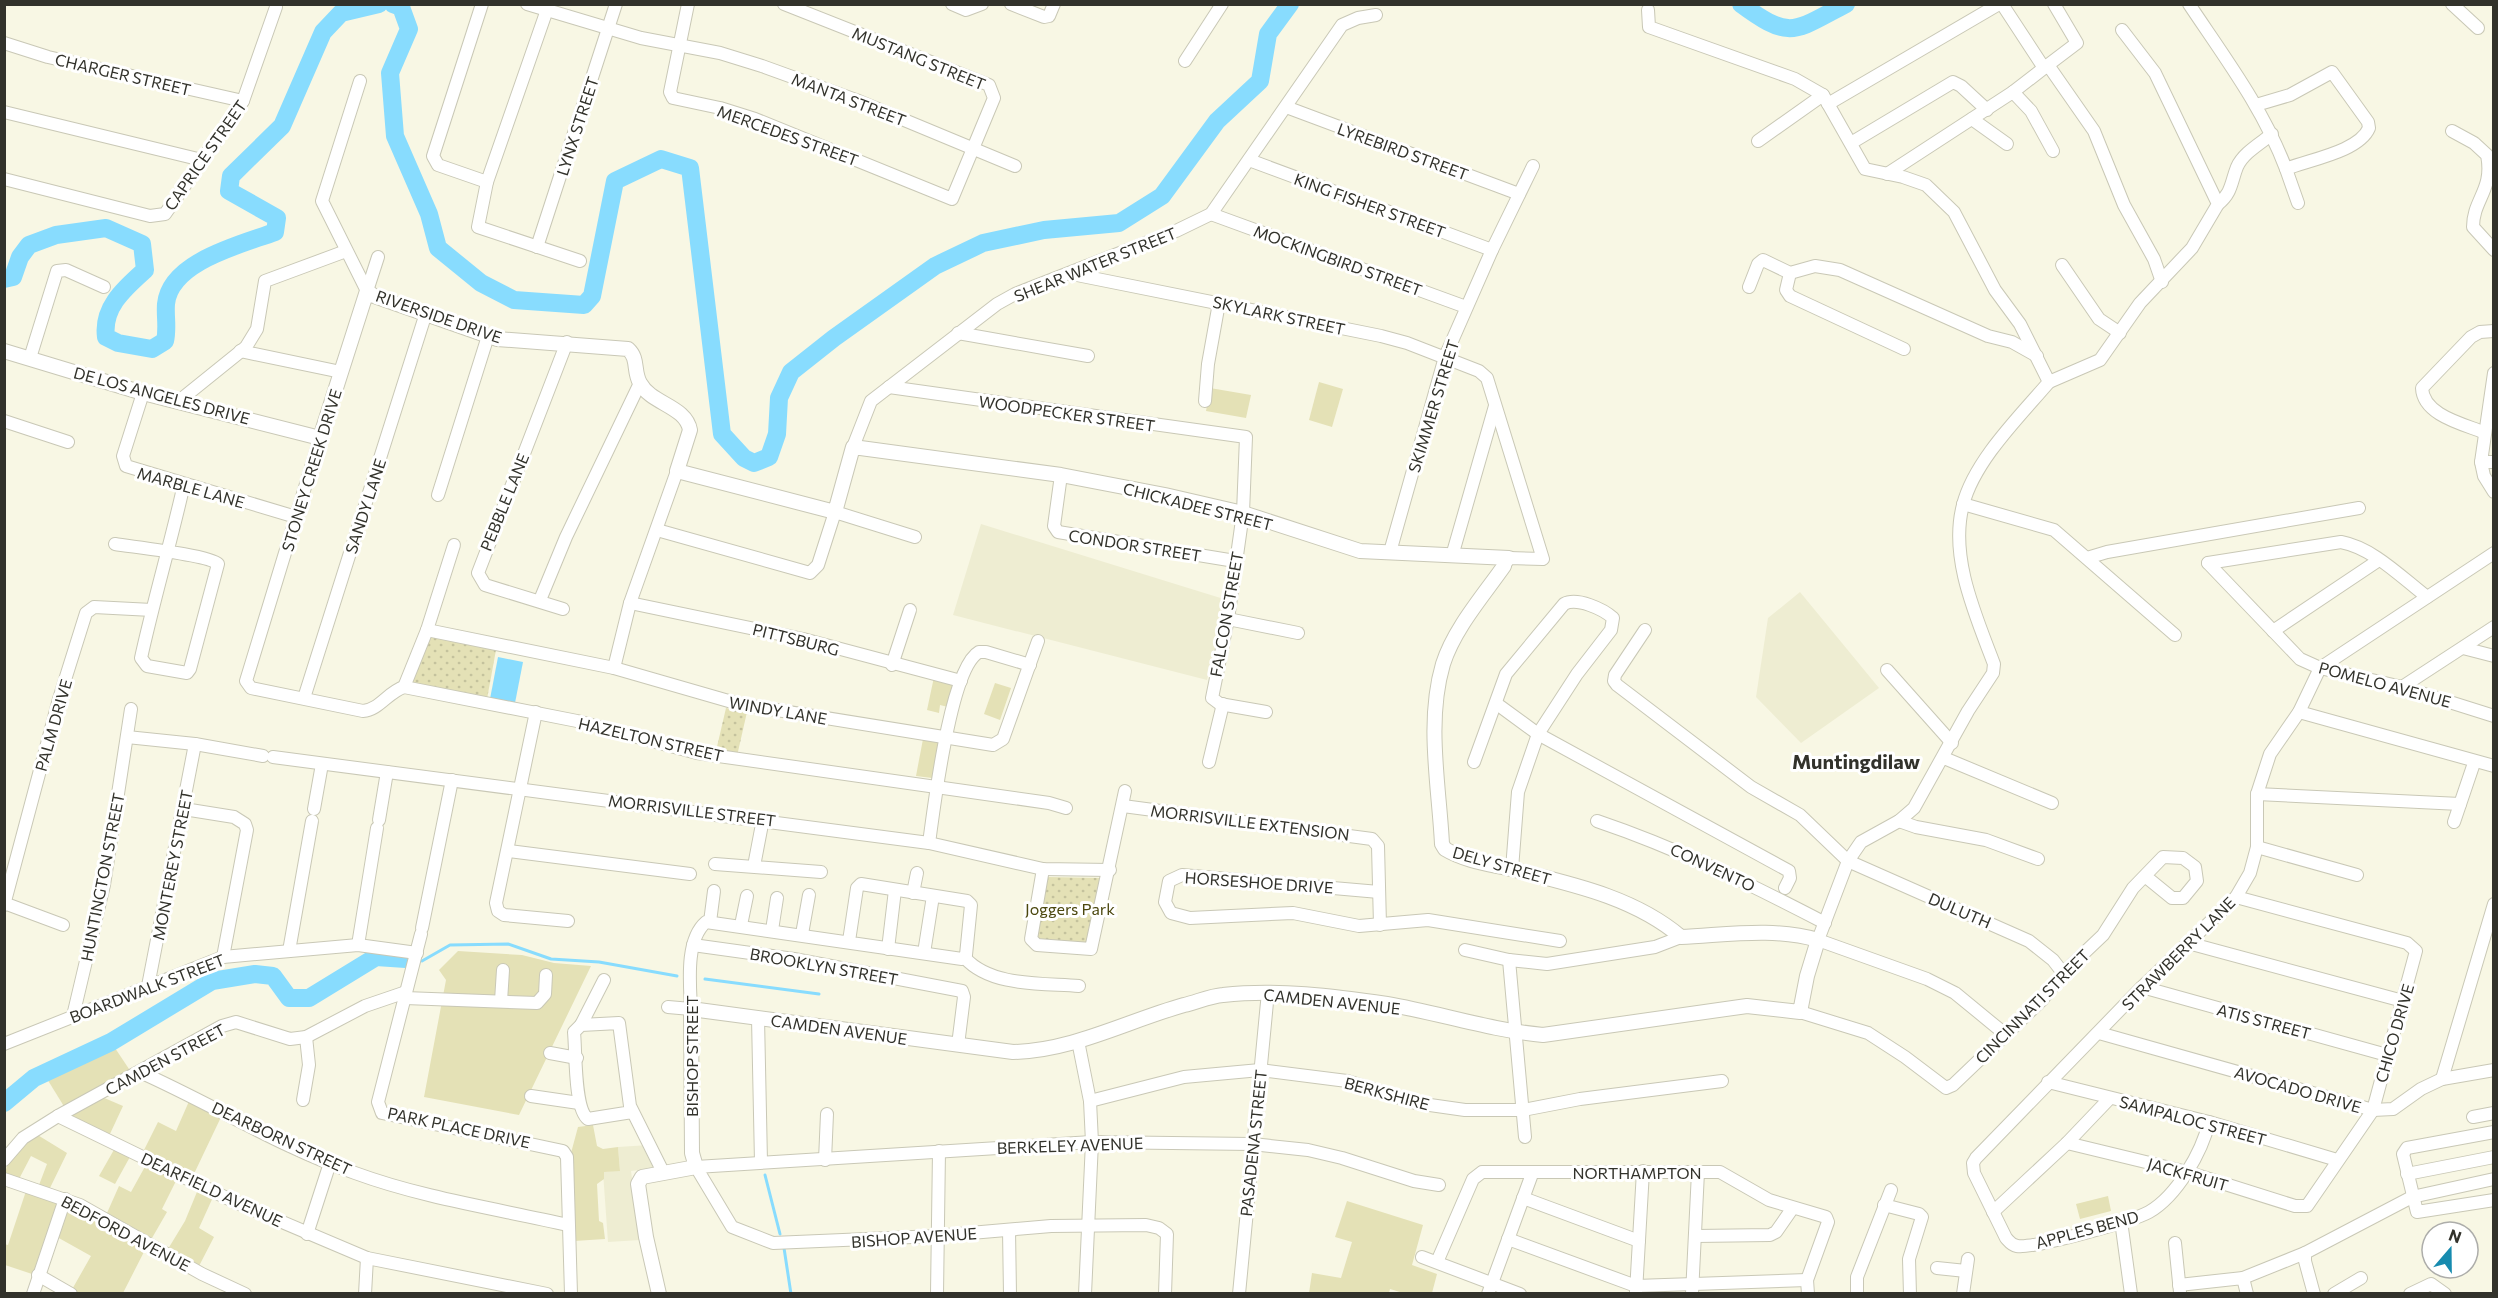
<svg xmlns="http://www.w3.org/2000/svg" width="2498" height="1298" font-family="Commissioner,sans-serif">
<defs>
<pattern id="park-dots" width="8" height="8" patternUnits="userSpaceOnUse" patternTransform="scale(1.5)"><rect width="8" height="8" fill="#e4e1b6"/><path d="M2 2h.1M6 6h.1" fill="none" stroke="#c4c29d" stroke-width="1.8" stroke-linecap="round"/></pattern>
</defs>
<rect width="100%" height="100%" fill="#f8f7e4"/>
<!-- built -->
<g fill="#eeedd2">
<polygon points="981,524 1227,600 1207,680 953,615"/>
<polygon points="1800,592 1879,688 1801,743 1756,697 1768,618"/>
<polygon points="649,1145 656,1168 631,1171 640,1240 608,1242 603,1172 620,1170 618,1147"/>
</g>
<!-- grass -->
<g fill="#e4e1b6">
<polygon points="1319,382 1343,389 1332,427 1309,420"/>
<polygon points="1210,388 1251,395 1246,418 1206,411"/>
<polygon points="934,677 955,683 948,707 940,705 939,713 927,710"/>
<polygon points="995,683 1011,688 1000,720 984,714"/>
<polygon points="923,739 939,741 932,778 916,776"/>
<polygon points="458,951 522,955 554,963 591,966 519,1115 424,1097 446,980 439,970"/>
<polygon points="111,1042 131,1072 65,1108 44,1074"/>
<polygon points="102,1097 123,1106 109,1136 66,1116"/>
<polygon points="190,1099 222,1115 192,1178 142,1154 158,1122 176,1131"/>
<polygon points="593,1125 597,1146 603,1149 618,1147 620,1171 604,1172 604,1179 597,1184 599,1221 603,1223 605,1239 574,1241 571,1153 578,1127"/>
<polygon points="36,1134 67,1153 49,1190 39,1185 47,1164 31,1156 19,1179 5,1174 8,1161"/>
<polygon points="115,1148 131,1155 115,1184 99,1176"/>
<polygon points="147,1163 178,1177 162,1209 167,1212 152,1238 107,1213 119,1186 131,1192"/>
<polygon points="199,1187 214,1195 199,1228 214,1237 199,1266 168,1249 185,1221"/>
<polygon points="27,1188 58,1203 35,1275 5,1265 4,1244 8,1245"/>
<polygon points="2108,1196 2111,1211 2080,1219 2076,1204"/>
<polygon points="1347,1201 1423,1225 1412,1265 1437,1274 1432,1293 1403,1293 1390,1289 1389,1293 1309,1293 1312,1273 1341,1278 1352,1242 1335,1237"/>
<polygon points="66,1203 148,1244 123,1293 70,1293 91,1256 57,1237"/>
</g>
<!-- park -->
<g fill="url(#park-dots)">
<polygon points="430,636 496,650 487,699 411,684"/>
<polygon points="726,708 747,712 737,756 716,751"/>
<polygon points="1047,877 1104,878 1089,946 1037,938"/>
</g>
<!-- water -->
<polygon fill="#88dcfe" points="498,657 523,662 515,703 490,699"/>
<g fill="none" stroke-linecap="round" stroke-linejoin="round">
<!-- stream -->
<g stroke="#88dcfe" stroke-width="3">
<polyline points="422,961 450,945 508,944 551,959 599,962 677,976"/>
<polyline points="705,979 819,994"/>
<polyline points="765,1175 780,1234"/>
<polyline points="784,1248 791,1294"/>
</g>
<!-- river -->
<g stroke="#88dcfe" stroke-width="18">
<polyline points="393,4 401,7 409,29 390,73 395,136 429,214 438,248 481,283 514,300 584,305 592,296 615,181 661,159 690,168 722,434 744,458 754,463 769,457 777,434 779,398 791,372 834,338 935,266 983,243 1044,230 1119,223 1162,196 1217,121 1260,81 1268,34 1290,4"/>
<path d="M1741 4C1791 41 1794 31 1846 4"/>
<path d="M4 279 13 277 20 257 29 245 56 235 106 228 142 244 145 270C125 288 102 307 106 337L118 343 152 349 165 341C168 328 165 317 166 304 170 261 243 244 275 232L277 218 229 191 231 176 282 126 323 32 341 13 379 4"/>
<polyline points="4,1103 34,1078 111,1042 212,981 255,974 273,976 289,998 309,998 376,957 406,959"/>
</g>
<defs>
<g id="minor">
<polyline points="482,4 433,156 438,165 487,182"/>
<polyline points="527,4 641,38 720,53 762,66 856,100 1015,166"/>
<polyline points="549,4 487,182 478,227 580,261"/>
<polyline points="688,4 670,92 673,98 720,108 755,119 952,199 994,98 989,85 784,4"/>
<polyline points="952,4 966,10 982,4"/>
<polyline points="1011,4 1044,17 1049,16 1054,4"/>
<polyline points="2002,4 2044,68 2013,92"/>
<path d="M2189 4C2225 58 2263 108 2286 169 2307 160 2359 152 2369 128L2368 122 2332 72 2290 95 2256 105"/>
<polyline points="2452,4 2478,28"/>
<path d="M1648 10 1649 27 1795 79 1823 95 1865 169 1903 177 1926 185 1954 212 1995 290 2020 324 2049 382C2020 416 1974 461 1963 505 1949 557 1976 616 1994 664L1993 673 1968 711 1914 808 1899 821 1861 842 1848 861 1818 940 1927 979 1955 993 2005 1034"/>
<polyline points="4,43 48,57 243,101"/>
<polyline points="1185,61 1222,4"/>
<polyline points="2048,65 2094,131 2124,205 2154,259 2162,282"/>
<polyline points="2044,68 2077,43 2054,4"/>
<polyline points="360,81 322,201 367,291"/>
<polyline points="1828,104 1999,4"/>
<polyline points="1286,107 1519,194"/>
<polyline points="4,112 202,160"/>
<polyline points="1972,119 2007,144"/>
<path d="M2452 131 2474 143 2487 155C2494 190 2473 199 2473 227L2494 250"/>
<polyline points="1758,141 1823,95"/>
<polyline points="1851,143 1953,82 1961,86 1987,110"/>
<polyline points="1249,160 1492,250"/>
<polyline points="2286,169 2298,203"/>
<polyline points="1887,174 2013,92 2031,111 2053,151"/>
<polyline points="4,179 150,216 165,214 243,101 276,7"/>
<path d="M2218 204C2232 193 2231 182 2237 167 2243 153 2261 143 2272 134"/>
<polyline points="1211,214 1466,307"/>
<polyline points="537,247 616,4"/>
<polyline points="2062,265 2099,319 2120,333"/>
<polyline points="1790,273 1786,290 1790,296 1904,349"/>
<polyline points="1072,274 1381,336 1407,343 1479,371 1487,378 1543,559 1509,558 1504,566"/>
<polyline points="1749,287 1758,264 1763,260 1790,273 1815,266 1840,270 1988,336 2012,342 2037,356"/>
<polyline points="367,291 378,257"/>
<polyline points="958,333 1088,356"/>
<polyline points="240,351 341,372"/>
<polyline points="30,358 57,271 66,270 104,287"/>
<polyline points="2494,373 2481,462 2484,476 2494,492"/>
<polyline points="2049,382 2100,360 2140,303 2192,248 2218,204 2155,73 2122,30"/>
<polyline points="889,387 1246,437 1243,513 1228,619 1212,698 1220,704 1266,712"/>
<polyline points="143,393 123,456 126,466 296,517"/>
<polyline points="179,401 246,347 257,329 265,281 346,251"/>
<polyline points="1205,401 1208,364 1219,303"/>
<polyline points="4,421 68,442"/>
<path d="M2483 432C2463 424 2423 415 2422 388L2471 337 2480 332 2494 331"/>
<path d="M320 438 246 681 251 688 363 711C379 710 388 692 404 687L577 721 697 753 1049 803 1066 808"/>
<polyline points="853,447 871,401 997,304 1015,294 1176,231 1211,214 1342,25 1358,18 1376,15"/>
<polyline points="2481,462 2494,462"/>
<polyline points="1061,475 1054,526 1058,532 1235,561"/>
<polyline points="438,495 488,336"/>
<polyline points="1963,504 2054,530 2175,635"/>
<polyline points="657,530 810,573 818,565 835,512 915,537"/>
<path d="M115 544C133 547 209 555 218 564L190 669 187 673 147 666 141 658C154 599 171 542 184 484"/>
<polyline points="1390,552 1445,357 1492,250 1533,166"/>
<polyline points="1452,556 1495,406"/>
<polyline points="2087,558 2107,552 2359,508"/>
<polyline points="2208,563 2300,659 2320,668 2402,687 2494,716"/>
<path d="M2208 563 2341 542C2373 548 2401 577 2427 597"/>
<polyline points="540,600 566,537 640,383"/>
<polyline points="630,603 803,639 961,681"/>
<polyline points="563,609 485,585 478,573 567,342"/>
<polyline points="1228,619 1298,633"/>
<polyline points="427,630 614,668 739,704 993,745 1003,739 1038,641"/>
<polyline points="1645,630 1615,675 1614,681 1617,685 1751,787 1800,815 1848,861 2029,941 2053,960 2063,973"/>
<polyline points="2273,631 2379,560"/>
<polyline points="2463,648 2494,656"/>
<polyline points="892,665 910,610"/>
<polyline points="614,668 630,603 677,471"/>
<polyline points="1887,670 1952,743"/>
<polyline points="404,687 427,630 454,545"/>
<polyline points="2402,687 2494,627"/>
<polyline points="304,698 426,313"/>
<polyline points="1497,704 1538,734 1789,871 1790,878 1785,888"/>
<polyline points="536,712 496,903 498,911 504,915 568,921"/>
<polyline points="2299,712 2494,766"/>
<polyline points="127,737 195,744 263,756"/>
<polyline points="273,757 929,843 1043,869 1110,870"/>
<polyline points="1944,758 2052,803"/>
<polyline points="1209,762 1223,704"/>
<path d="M1474 762 1506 674 1564 604C1577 597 1603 609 1613 618L1611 630 1577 674 1538 734 1518 792 1512 869"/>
<polyline points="2257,794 2460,804"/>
<polyline points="1123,806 1372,839 1378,846 1380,925"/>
<polyline points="184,809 234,817 245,824 247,830 223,957"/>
<polyline points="314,809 322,764"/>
<polyline points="379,820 387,772"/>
<path d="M1597 821C1677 848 1750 884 1825 923"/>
<polyline points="1899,821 1916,827 1986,840 2038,859"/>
<polyline points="2454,822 2474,763"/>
<path d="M929 843C934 808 950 668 979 652H986L1030 665"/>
<polyline points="2257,847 2357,875"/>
<polyline points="509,851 690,874"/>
<polyline points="715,864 821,872"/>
<polyline points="754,866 763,819"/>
<polyline points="1043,869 1031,939 1037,945 1091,949 1125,791"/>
<polyline points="1379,892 1182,875 1169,881 1165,902 1171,913 1190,918 1293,913 1359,926 1428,920 1560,941"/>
<polyline points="913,893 917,873"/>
<polyline points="4,903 63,925"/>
<polyline points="4,905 59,699 86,613 94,607 152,610"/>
<polyline points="710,922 714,891"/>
<polyline points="741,925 747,896"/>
<polyline points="422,928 452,780"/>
<polyline points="772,930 777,898"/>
<polyline points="421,934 378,1102 382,1113 563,1151 567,1157 571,1294"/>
<polyline points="802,934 809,895"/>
<polyline points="2188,943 2403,1001"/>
<polyline points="358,945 377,828"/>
<polyline points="693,945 794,959 962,991 964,997 958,1045"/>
<polyline points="888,949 895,890"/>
<polyline points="1465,950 1509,960 1547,964 1655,947 1681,937"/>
<polyline points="289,951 312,821"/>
<polyline points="924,953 933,896"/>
<path d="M965 958C991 987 1043 983 1079 986"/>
<polyline points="1509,960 1525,1137"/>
<polyline points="148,986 195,744"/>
<polyline points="2142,987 2387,1055"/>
<polyline points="405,998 537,1003 545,994 546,975"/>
<polyline points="501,1001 503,970"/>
<path d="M668 1007 691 1009C690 984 685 940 706 922L962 959 966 955 971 905 967 901 861 884 857 888 849 941"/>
<polyline points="1800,1012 1868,1033 1905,1057 1946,1088 1953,1085 2042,1000 2063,973 2103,935 2133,888 2163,857 2183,858 2195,867 2197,881 2183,898 2172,898 2145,876"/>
<polyline points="73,1016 104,885 131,709"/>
<polyline points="758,1018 761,1162"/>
<polyline points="581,1025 604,980"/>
<polyline points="2099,1033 2373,1110 2393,1109 2421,1089 2442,1079 2494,1070"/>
<polyline points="1078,1041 1090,1101 1092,1142 1085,1294"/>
<polyline points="4,1044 223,957 358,945 417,953"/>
<polyline points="550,1053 577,1058"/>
<path d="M140 1072C212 1104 280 1147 355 1173 423 1198 498 1209 568 1225"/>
<polyline points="2442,1079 2494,904"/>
<polyline points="2048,1082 2209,1122 2337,1160"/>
<polyline points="531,1096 579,1103"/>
<polyline points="303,1100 309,1065 306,1037"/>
<polyline points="1090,1101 1184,1077 1260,1070 1347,1081 1416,1103 1465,1110 1523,1110 1580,1099 1722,1081"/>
<path d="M632 1112 588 1119C574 1109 576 1051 574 1032L581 1025 619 1023 630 1106 663 1172"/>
<polyline points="58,1116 235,1202 367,1258 547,1294"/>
<polyline points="2473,1117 2494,1113"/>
<path d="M2209 1122C2202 1152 2177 1196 2149 1212 2133 1221 2033 1249 2017 1246 2011 1245 2009 1241 2006 1238L1974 1173 1973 1163 1976 1158 2142 987 2236 897 2250 873 2257 847V794L2270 754 2299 712 2320 668 2494 553"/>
<polyline points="2494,1132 2407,1148 2403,1154 2417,1212 2494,1200"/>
<polyline points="2067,1143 2187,1172 2295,1206 2307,1206 2373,1110 2416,951 2407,943 2236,897"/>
<polyline points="4,1160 23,1138 58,1116 222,1026 236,1022 290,1039 306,1037 365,1006 406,992"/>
<polyline points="825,1160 827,1114"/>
<polyline points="2407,1174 2494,1157"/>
<polyline points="4,1179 80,1205 202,1274 245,1294"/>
<polyline points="1523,1198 1639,1241"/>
<polyline points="1884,1205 1919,1214 1922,1217 1909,1259 1910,1294"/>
<polyline points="1993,1212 2067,1143 2110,1098"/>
<polyline points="2121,1221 2131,1294"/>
<polyline points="1009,1230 1010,1294"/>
<polyline points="307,1234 330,1163"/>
<polyline points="1696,1236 1770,1235 1776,1232 1792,1209"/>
<polyline points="1508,1239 1636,1286 1807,1280"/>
<polyline points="2175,1243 2180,1292"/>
<polyline points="1422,1257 1520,1294"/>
<polyline points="1437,1262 1473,1179 1482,1172 1720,1172 1769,1200 1826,1217 1828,1222 1807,1280 1808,1294"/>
<polyline points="1937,1268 1966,1271"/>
<polyline points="38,1275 71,1294"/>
<polyline points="2243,1278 2305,1253"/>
<polyline points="2179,1285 2243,1278 2247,1294"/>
<polyline points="1636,1292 1643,1171"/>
<polyline points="33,1294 65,1199"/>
<polyline points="365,1294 367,1258"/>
<polyline points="937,1294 939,1151"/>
<polyline points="1165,1294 1167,1234 1159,1228 1146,1225 1051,1226 936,1236 773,1243 732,1227 696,1167 1092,1142 1252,1144 1308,1150 1342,1158 1414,1181 1439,1185"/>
<polyline points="1239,1294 1268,992"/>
<polyline points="1488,1294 1532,1174"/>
<polyline points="1692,1294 1698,1172"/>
<polyline points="1857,1294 1857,1277 1891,1190"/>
<polyline points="1963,1294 1968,1259"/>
<polyline points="2314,1294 2305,1261 2305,1253 2412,1197 2494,1179"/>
<polyline points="2334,1294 2361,1278"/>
<polyline points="2410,1294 2431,1284 2445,1294"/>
</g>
<g id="tertiary">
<path d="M4 351 143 393 320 438 367 291 374 296 497 339 628 349C639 359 633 371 640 383 651 404 686 406 690 430L677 471 835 512 853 447 1061 475 1165 495 1243 513 1360 551 1509 558"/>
<path d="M659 1294 646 1237 638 1184 642 1177 696 1167 692 1153 691 1009 1013 1052C1072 1051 1127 1021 1184 1005 1197 1002 1210 996 1223 995 1277 989 1334 996 1387 1004 1439 1013 1490 1030 1543 1035L1747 1006 1800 1012 1807 976 1818 940C1773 927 1727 935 1681 937 1634 897 1571 884 1511 869 1489 864 1465 861 1445 849L1442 844C1439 785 1426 722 1443 664 1454 629 1483 596 1504 566"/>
</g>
</defs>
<!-- minor casing -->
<use href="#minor" stroke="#c9c8b6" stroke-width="14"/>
<!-- tertiary casing -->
<use href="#tertiary" stroke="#c9c8b6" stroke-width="16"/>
<!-- minor -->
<use href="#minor" stroke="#fff" stroke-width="12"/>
<!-- tertiary -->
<use href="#tertiary" stroke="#fff" stroke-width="14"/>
</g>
<g text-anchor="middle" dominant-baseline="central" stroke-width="6" stroke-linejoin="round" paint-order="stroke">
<!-- street labels -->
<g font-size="16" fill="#32322b" stroke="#fff">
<text transform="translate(919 58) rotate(22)">MUSTANG STREET</text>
<text transform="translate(123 74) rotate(13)">CHARGER STREET</text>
<text transform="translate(849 99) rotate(21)">MANTA STREET</text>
<text transform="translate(577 126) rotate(-72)">LYNX STREET</text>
<text transform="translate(788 135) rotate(20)">MERCEDES STREET</text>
<text transform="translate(1403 151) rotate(20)">LYREBIRD STREET</text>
<text transform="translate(205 155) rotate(-55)">CAPRICE STREET</text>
<text transform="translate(1370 205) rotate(20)">KING FISHER STREET</text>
<text transform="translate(1338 260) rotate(20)">MOCKINGBIRD STREET</text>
<text transform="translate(1095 264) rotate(-22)">SHEAR WATER STREET</text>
<text transform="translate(1279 315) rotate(12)">SKYLARK STREET</text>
<text transform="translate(439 316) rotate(19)">RIVERSIDE DRIVE</text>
<text transform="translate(162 395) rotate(15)">DE LOS ANGELES DRIVE</text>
<text transform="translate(1433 406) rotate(-73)">SKIMMER STREET</text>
<text transform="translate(1067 413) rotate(8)">WOODPECKER STREET</text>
<text transform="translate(311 470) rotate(-73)">STONEY CREEK DRIVE</text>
<text transform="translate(191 487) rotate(16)">MARBLE LANE</text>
<text transform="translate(504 502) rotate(-68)">PEBBLE LANE</text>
<text transform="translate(365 506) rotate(-72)">SANDY LANE</text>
<text transform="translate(1198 506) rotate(14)">CHICKADEE STREET</text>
<text transform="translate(1135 545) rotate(9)">CONDOR STREET</text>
<text transform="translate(1226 614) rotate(-80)">FALCON STREET</text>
<text transform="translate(796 639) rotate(14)">PITTSBURG</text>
<text transform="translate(2385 684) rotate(15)">POMELO AVENUE</text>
<text transform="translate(778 710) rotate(10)">WINDY LANE</text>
<text transform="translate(53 725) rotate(-74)">PALM DRIVE</text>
<text transform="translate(651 739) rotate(13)">HAZELTON STREET</text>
<text transform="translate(692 810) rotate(7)">MORRISVILLE STREET</text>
<text transform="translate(1250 822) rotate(7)">MORRISVILLE EXTENSION</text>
<text transform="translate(172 865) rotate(-79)">MONTEREY STREET</text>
<text transform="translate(1502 865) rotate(16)">DELY STREET</text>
<text transform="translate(1713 867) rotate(25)">CONVENTO</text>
<text transform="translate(102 877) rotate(-79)">HUNTINGTON STREET</text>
<text transform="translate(1259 882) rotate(4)">HORSESHOE DRIVE</text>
<text transform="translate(1960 910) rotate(23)">DULUTH</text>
<text transform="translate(2178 953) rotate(-45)">STRAWBERRY LANE</text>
<text transform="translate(824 966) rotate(10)">BROOKLYN STREET</text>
<text transform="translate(147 988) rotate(-21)">BOARDWALK STREET</text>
<text transform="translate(1332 1001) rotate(6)">CAMDEN AVENUE</text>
<text transform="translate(2032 1006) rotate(-45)">CINCINNATI STREET</text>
<text transform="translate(2264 1021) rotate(15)">ATIS STREET</text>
<text transform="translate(839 1029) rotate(8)">CAMDEN AVENUE</text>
<text transform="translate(2394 1033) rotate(-74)">CHICO DRIVE</text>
<text transform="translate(691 1056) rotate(-90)">BISHOP STREET</text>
<text transform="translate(165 1059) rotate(-28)">CAMDEN STREET</text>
<text transform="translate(2298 1089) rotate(16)">AVOCADO DRIVE</text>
<text transform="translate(1387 1093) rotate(15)">BERKSHIRE</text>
<text transform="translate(2193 1120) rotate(15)">SAMPALOC STREET</text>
<text transform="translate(459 1127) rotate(12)">PARK PLACE DRIVE</text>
<text transform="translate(282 1138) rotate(25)">DEARBORN STREET</text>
<text transform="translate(1253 1143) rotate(-84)">PASADENA STREET</text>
<text transform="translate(1070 1145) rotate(-2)">BERKELEY AVENUE</text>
<text x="1637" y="1172">NORTHAMPTON</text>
<text transform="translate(2188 1174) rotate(16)">JACKFRUIT</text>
<text transform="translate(212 1189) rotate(25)">DEARFIELD AVENUE</text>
<text transform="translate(2087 1229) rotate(-15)">APPLES BEND</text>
<text transform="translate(126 1233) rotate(28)">BEDFORD AVENUE</text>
<text transform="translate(914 1237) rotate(-4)">BISHOP AVENUE</text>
</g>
<!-- park labels -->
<g font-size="16" fill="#4b470e" stroke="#fff">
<text x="1070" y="908">Joggers Park</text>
</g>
<!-- quarter labels -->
<g font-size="20" font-weight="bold" fill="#32322b" stroke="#fff">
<text x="1856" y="761">Muntingdilaw</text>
</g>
</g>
<!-- border -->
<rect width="2498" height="1298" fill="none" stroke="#32322b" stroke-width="12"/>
<!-- north arrow -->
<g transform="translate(2450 1250) rotate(20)"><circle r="28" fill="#ffffff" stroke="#adadaa" stroke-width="1.5"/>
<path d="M0-4.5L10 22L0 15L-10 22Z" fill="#178baf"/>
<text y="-9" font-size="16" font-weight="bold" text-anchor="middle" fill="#32322b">N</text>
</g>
</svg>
